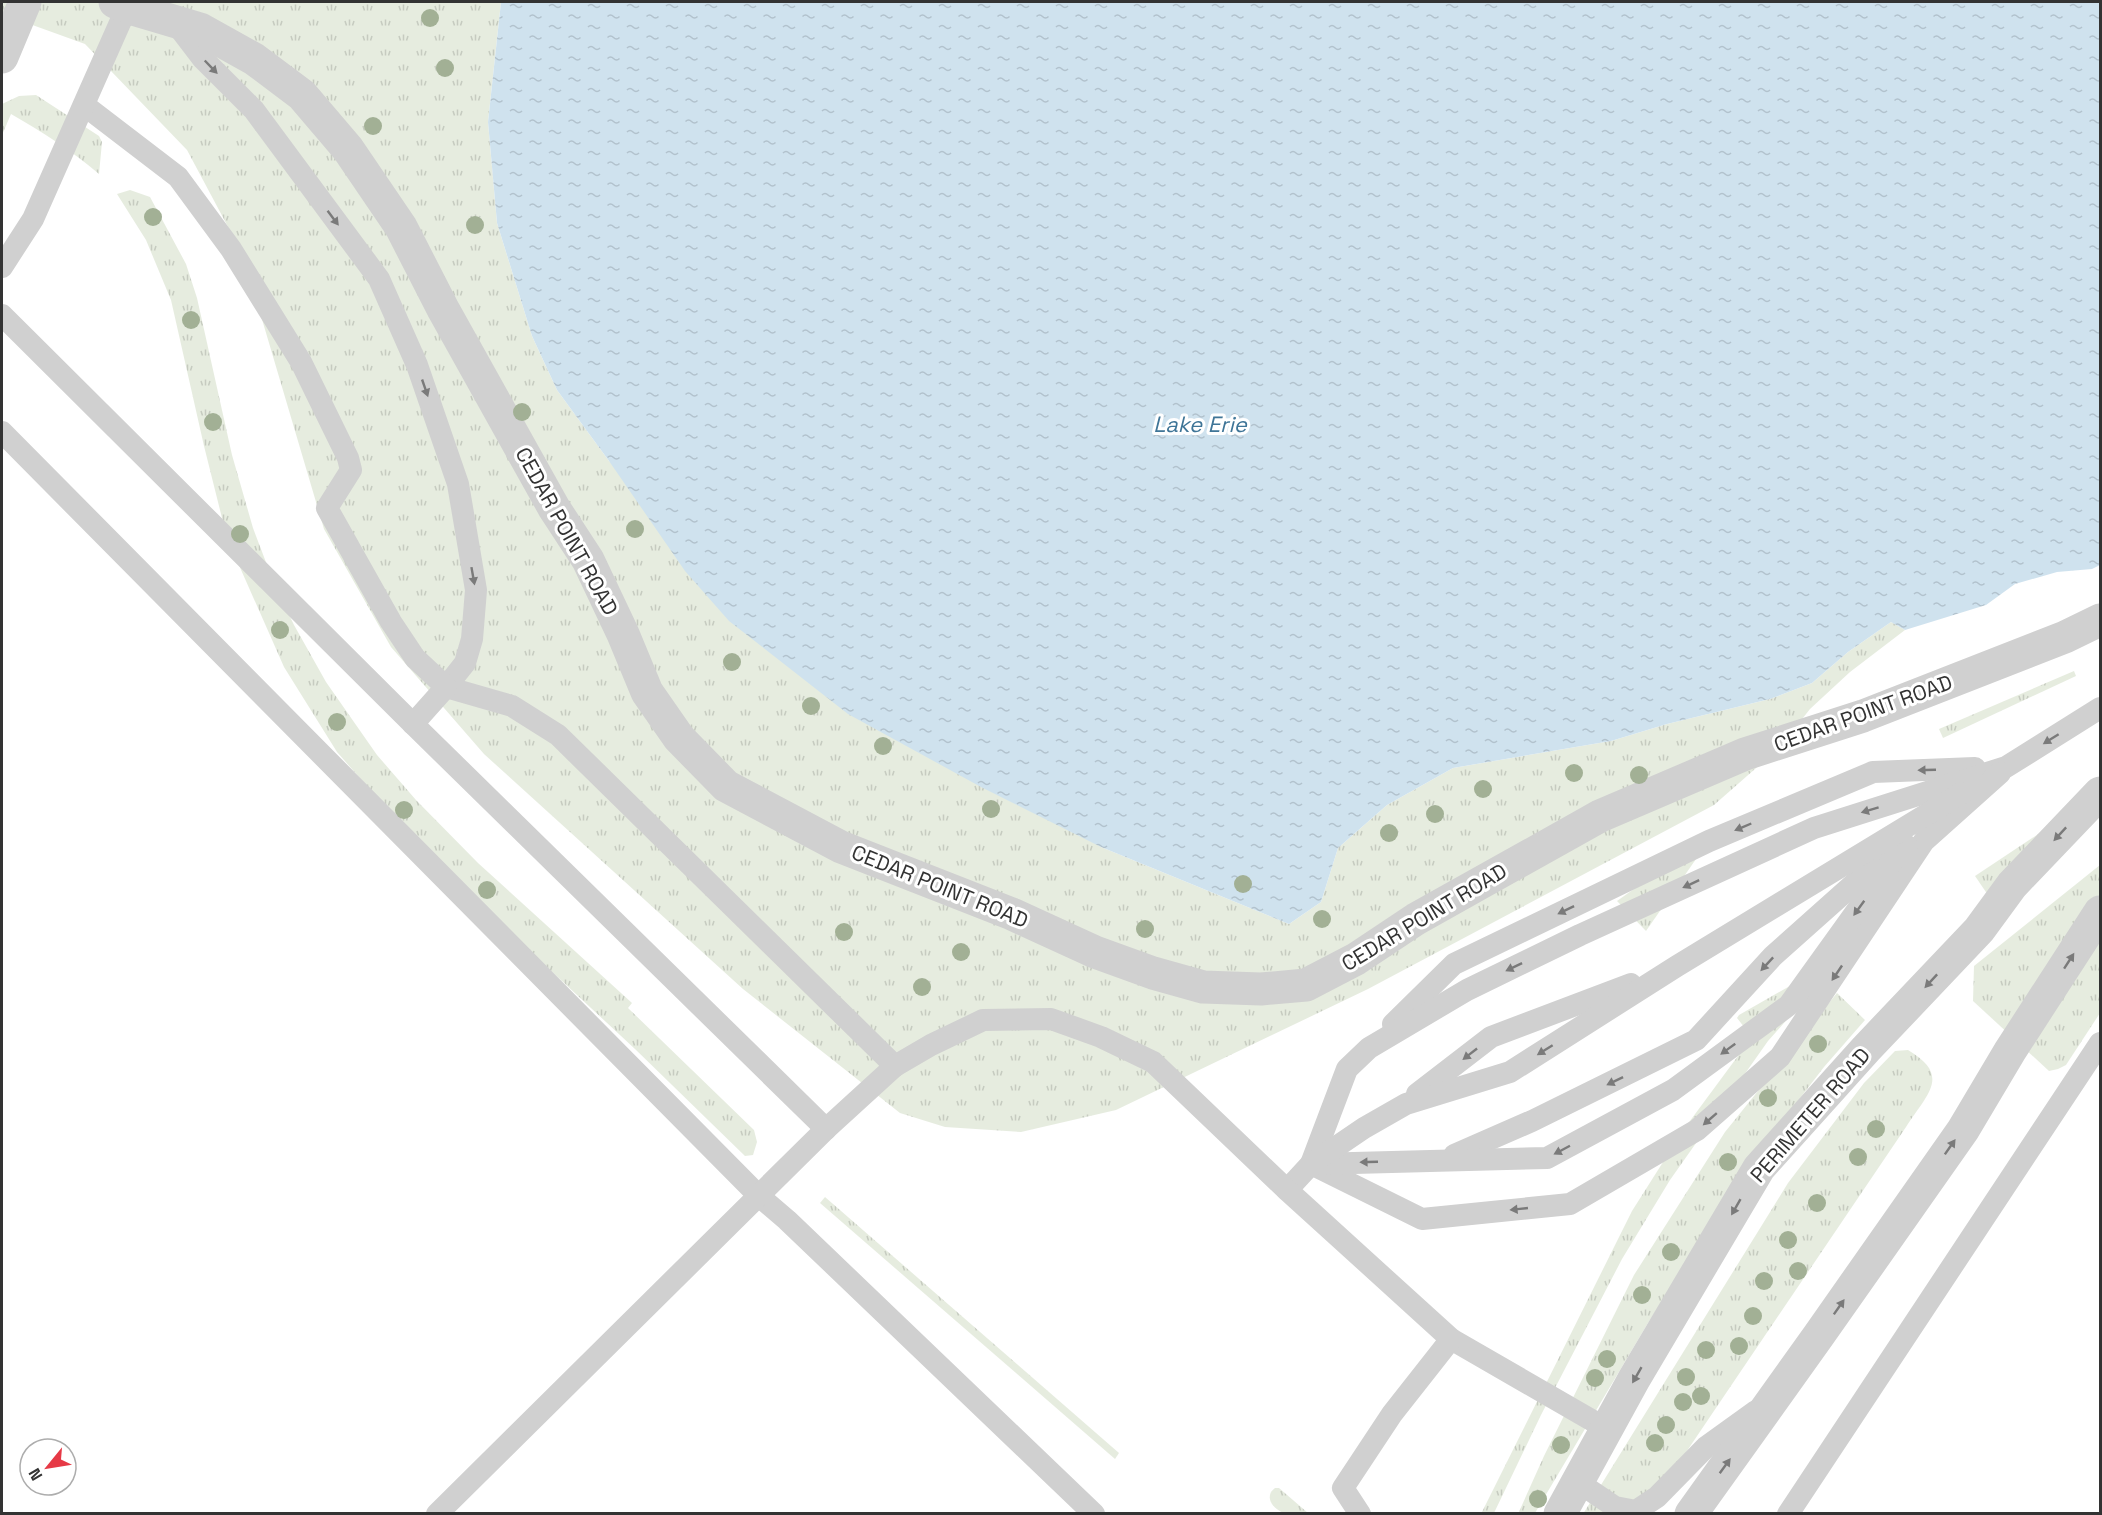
<svg xmlns="http://www.w3.org/2000/svg" width="2102" height="1515" font-family="'Space Grotesk',sans-serif">
<defs>
<pattern id="grass-tufts" width="24" height="20" patternUnits="userSpaceOnUse" patternTransform="scale(1.5)"><rect width="24" height="20" fill="#e6ecdf"/><path d="M3 7l-1-3M5 7V3M7 7l1-3M15 17l-1-3M17 17v-4M19 17l1-3" fill="none" stroke="#c6cbc0"/></pattern>
<pattern id="water-ripples" width="26" height="14" patternUnits="userSpaceOnUse" patternTransform="scale(1.5)"><rect width="26" height="14" fill="#cfe2ee"/><path d="M2 4q2-2 4 0t4 0M15 11q2-2 4 0t4 0" fill="none" stroke="#b2c2cd"/></pattern>
</defs>
<rect width="100%" height="100%" fill="#fff"/>
<!-- grass -->
<g fill="url(#grass-tufts)">
<polygon points="2,2 501,2 488,122 497,223 532,336 557,390 609,461 1101,847 1289,924 1321,902 1338,848 1387,805 1453,768 1611,741 1667,724 1770,699 1812,683 1848,652 1891,622 1905,630 1850,672 1810,709 1780,747 1714,805 1368,989 1116,1110 1021,1132 945,1127 900,1113 743,989 484,754 391,647 324,529 243,255 187,150 85,44 2,14"/>
<path d="M36 95 99 136 102 142 99 174C71 150 42 132 11 114L2 135V104L19 96Z"/>
<polygon points="130,190 150,197 186,264 197,298 232,455 253,528 275,586 294,625 326,682 377,755 416,800 478,863 632,1003 628,1008 754,1130 757,1142 753,1155 745,1156 635,1049 432,860 337,752 284,667 227,538 204,446 171,300 146,240 117,194"/>
<polygon points="2074,671 2076,676 1943,738 1939,729"/>
<polygon points="2100,793 1990,898 1975,876"/>
<polygon points="1700,842 1703,849 1646,931 1617,901"/>
<polygon points="2100,865 2100,1013 2066,1065 2058,1069 2049,1071 1973,1001 1974,966"/>
<polygon points="1823,967 1828,973 1768,1041 1670,1180 1622,1259 1541,1415 1494,1513 1481,1514 1632,1211 1684,1129 1752,1037 1737,1018 1739,1015"/>
<polygon points="1837,993 1865,1020 1824,1067 1760,1150 1648,1323 1535,1513 1518,1514 1544,1456 1634,1275 1725,1132"/>
<path d="M1908 1050C1952 1076 1927 1094 1906 1127L1645 1513 1583 1514 1788 1183 1864 1083 1895 1051Z"/>
<polygon points="825,1197 1119,1453 1115,1459 820,1203"/>
<path d="M1275 1488H1279L1308 1513C1302 1514 1290 1515 1284 1513 1272 1509 1264 1496 1275 1488Z"/>
</g>
<!-- water -->
<polygon fill="url(#water-ripples)" points="501,2 2100,2 2100,565 2092,569 2057,572 2015,584 1986,605 1905,630 1891,622 1848,652 1812,683 1770,699 1667,724 1611,741 1453,768 1387,805 1338,848 1321,902 1289,924 1101,847 981,787 848,714 729,621 685,571 609,461 557,390 532,336 497,223 488,122"/>
<g fill="none" stroke-linecap="round" stroke-linejoin="round">
<!-- service -->
<g stroke="#d0d0d0" stroke-width="22">
<polyline points="174,21 203,59 254,110 379,279 417,365 458,484 476,590 472,639 465,663 446,687 512,706 558,735 895,1066"/>
<polyline points="84,105 178,177 231,249 301,362 348,458 351,470 327,508 391,622 415,658 446,687 413,724"/>
<polyline points="2,267 33,219 127,7"/>
<polyline points="2,315 413,724 826,1129"/>
<polyline points="2,432 759,1196 787,1220 1094,1514"/>
<polyline points="1393,1024 1454,964 1709,841 1873,772 1975,768"/>
<polyline points="1417,1094 1491,1037 1631,984"/>
<polyline points="1454,1155 1532,1121 1696,1040 1773,956 1884,857"/>
<polyline points="1311,1164 1347,1069 1369,1048 1467,990 1580,935 1814,828 2006,767 2100,708"/>
<polyline points="1311,1164 1422,1219 1570,1204 1697,1130 1780,1057 1924,841 2000,773"/>
<polyline points="1315,1164 1547,1158 1673,1090 1789,1005 1899,852 1907,846"/>
<polyline points="1287,1190 1311,1164 1364,1128 1406,1104 1510,1072 1677,966 1962,793"/>
<polyline points="1451,1339 1607,1429"/>
<polyline points="1578,1482 1615,1507 1636,1511 1657,1497 1706,1447 1756,1411"/>
<polyline points="437,1514 826,1129 895,1066 931,1045 983,1020 1051,1019 1101,1037 1153,1062 1287,1190 1451,1339 1392,1414 1343,1488 1360,1514"/>
<polyline points="1788,1514 2100,1043"/>
</g>
<!-- minor -->
<g stroke="#d0d0d0" stroke-width="33">
<polyline points="2,57 25,2"/>
<polyline points="1560,1514 1634,1379 1759,1168 1866,1049 1979,930 2012,885 2100,793"/>
<polyline points="1691,1514 1819,1335 1963,1130 2010,1051 2100,912"/>
</g>
<!-- tertiary -->
<polyline stroke="#d0d0d0" stroke-width="33" points="115,2 136,10 200,29 254,59 302,95 348,149 401,227 443,309 554,508 588,560 623,634 647,692 679,738 726,786 841,847 1012,914 1095,952 1153,973 1203,987 1261,989 1306,985 1356,959 1416,919 1600,816 1745,754 1863,716 2065,637 2100,620"/>
</g>
<!-- trees -->
<g fill="#a2b095">
<circle cx="430" cy="18" r="9"/>
<circle cx="445" cy="68" r="9"/>
<circle cx="373" cy="126" r="9"/>
<circle cx="153" cy="217" r="9"/>
<circle cx="475" cy="225" r="9"/>
<circle cx="191" cy="320" r="9"/>
<circle cx="522" cy="412" r="9"/>
<circle cx="213" cy="422" r="9"/>
<circle cx="635" cy="529" r="9"/>
<circle cx="240" cy="534" r="9"/>
<circle cx="280" cy="630" r="9"/>
<circle cx="732" cy="662" r="9"/>
<circle cx="811" cy="706" r="9"/>
<circle cx="337" cy="722" r="9"/>
<circle cx="883" cy="746" r="9"/>
<circle cx="1574" cy="773" r="9"/>
<circle cx="1639" cy="775" r="9"/>
<circle cx="1483" cy="789" r="9"/>
<circle cx="991" cy="809" r="9"/>
<circle cx="404" cy="810" r="9"/>
<circle cx="1435" cy="814" r="9"/>
<circle cx="1389" cy="833" r="9"/>
<circle cx="1243" cy="884" r="9"/>
<circle cx="487" cy="890" r="9"/>
<circle cx="1322" cy="919" r="9"/>
<circle cx="1145" cy="929" r="9"/>
<circle cx="844" cy="932" r="9"/>
<circle cx="961" cy="952" r="9"/>
<circle cx="922" cy="987" r="9"/>
<circle cx="1818" cy="1044" r="9"/>
<circle cx="1768" cy="1098" r="9"/>
<circle cx="1876" cy="1129" r="9"/>
<circle cx="1858" cy="1157" r="9"/>
<circle cx="1728" cy="1162" r="9"/>
<circle cx="1817" cy="1203" r="9"/>
<circle cx="1788" cy="1240" r="9"/>
<circle cx="1671" cy="1252" r="9"/>
<circle cx="1798" cy="1271" r="9"/>
<circle cx="1764" cy="1281" r="9"/>
<circle cx="1642" cy="1295" r="9"/>
<circle cx="1753" cy="1316" r="9"/>
<circle cx="1739" cy="1346" r="9"/>
<circle cx="1706" cy="1350" r="9"/>
<circle cx="1607" cy="1359" r="9"/>
<circle cx="1686" cy="1377" r="9"/>
<circle cx="1595" cy="1378" r="9"/>
<circle cx="1701" cy="1396" r="9"/>
<circle cx="1683" cy="1402" r="9"/>
<circle cx="1666" cy="1425" r="9"/>
<circle cx="1655" cy="1443" r="9"/>
<circle cx="1561" cy="1445" r="9"/>
<circle cx="1538" cy="1499" r="9"/>
</g>
<!-- one-way arrows -->
<defs><path id="oneway-solid" d="M-6-.8H1V-3.2L6.5 0L1 3.2V.8H-6Z" transform="scale(1.5)"/></defs>
<g fill="#7a7a7a">
<use href="#oneway-solid" transform="translate(211 67) rotate(46)"/>
<use href="#oneway-solid" transform="translate(333 218) rotate(53)"/>
<use href="#oneway-solid" transform="translate(425 388) rotate(71)"/>
<use href="#oneway-solid" transform="translate(473 576) rotate(80)"/>
<use href="#oneway-solid" transform="translate(2051 739) rotate(148)"/>
<use href="#oneway-solid" transform="translate(1927 770) rotate(178)"/>
<use href="#oneway-solid" transform="translate(1870 810) rotate(163)"/>
<use href="#oneway-solid" transform="translate(1743 827) rotate(157)"/>
<use href="#oneway-solid" transform="translate(2060 834) rotate(133)"/>
<use href="#oneway-solid" transform="translate(1691 884) rotate(155)"/>
<use href="#oneway-solid" transform="translate(1859 908) rotate(126)"/>
<use href="#oneway-solid" transform="translate(1566 910) rotate(154)"/>
<use href="#oneway-solid" transform="translate(2069 961) rotate(-57)"/>
<use href="#oneway-solid" transform="translate(1767 964) rotate(133)"/>
<use href="#oneway-solid" transform="translate(1514 967) rotate(154)"/>
<use href="#oneway-solid" transform="translate(1837 973) rotate(124)"/>
<use href="#oneway-solid" transform="translate(1931 981) rotate(133)"/>
<use href="#oneway-solid" transform="translate(1728 1049) rotate(144)"/>
<use href="#oneway-solid" transform="translate(1545 1050) rotate(148)"/>
<use href="#oneway-solid" transform="translate(1470 1054) rotate(142)"/>
<use href="#oneway-solid" transform="translate(1615 1081) rotate(154)"/>
<use href="#oneway-solid" transform="translate(1710 1119) rotate(139)"/>
<use href="#oneway-solid" transform="translate(1950 1147) rotate(-55)"/>
<use href="#oneway-solid" transform="translate(1562 1150) rotate(152)"/>
<use href="#oneway-solid" transform="translate(1369 1162) rotate(178)"/>
<use href="#oneway-solid" transform="translate(1736 1207) rotate(120)"/>
<use href="#oneway-solid" transform="translate(1519 1209) rotate(174)"/>
<use href="#oneway-solid" transform="translate(1839 1307) rotate(-55)"/>
<use href="#oneway-solid" transform="translate(1637 1375) rotate(120)"/>
<use href="#oneway-solid" transform="translate(1725 1466) rotate(-54)"/>
</g>
<g text-anchor="middle" dominant-baseline="central" stroke-width="6" stroke-linejoin="round" paint-order="stroke">
<!-- street labels -->
<g font-size="21" fill="#333" stroke="#fff">
<text transform="translate(567 531) rotate(61)">CEDAR POINT ROAD</text>
<text transform="translate(1863 713) rotate(-20)">CEDAR POINT ROAD</text>
<text transform="translate(940 886) rotate(22)">CEDAR POINT ROAD</text>
<text transform="translate(1424 917) rotate(-31)">CEDAR POINT ROAD</text>
<text transform="translate(1810 1115) rotate(-49)">PERIMETER ROAD</text>
</g>
<!-- water labels -->
<g font-size="22" font-style="italic" fill="#3f7597" stroke="#fff">
<text x="1200" y="424">Lake Erie</text>
</g>
</g>
<!-- border -->
<rect width="2102" height="1515" fill="none" stroke="#333333" stroke-width="6"/>
<!-- north arrow -->
<g transform="translate(48 1467) rotate(240)"><circle r="28" fill="#ffffff" stroke="#adadad" stroke-width="1.5"/>
<path d="M0-4.5L10 22L0 15L-10 22Z" fill="#e63946"/>
<text y="-9" font-size="16" font-weight="bold" text-anchor="middle" fill="#333333">N</text>
</g>
</svg>
